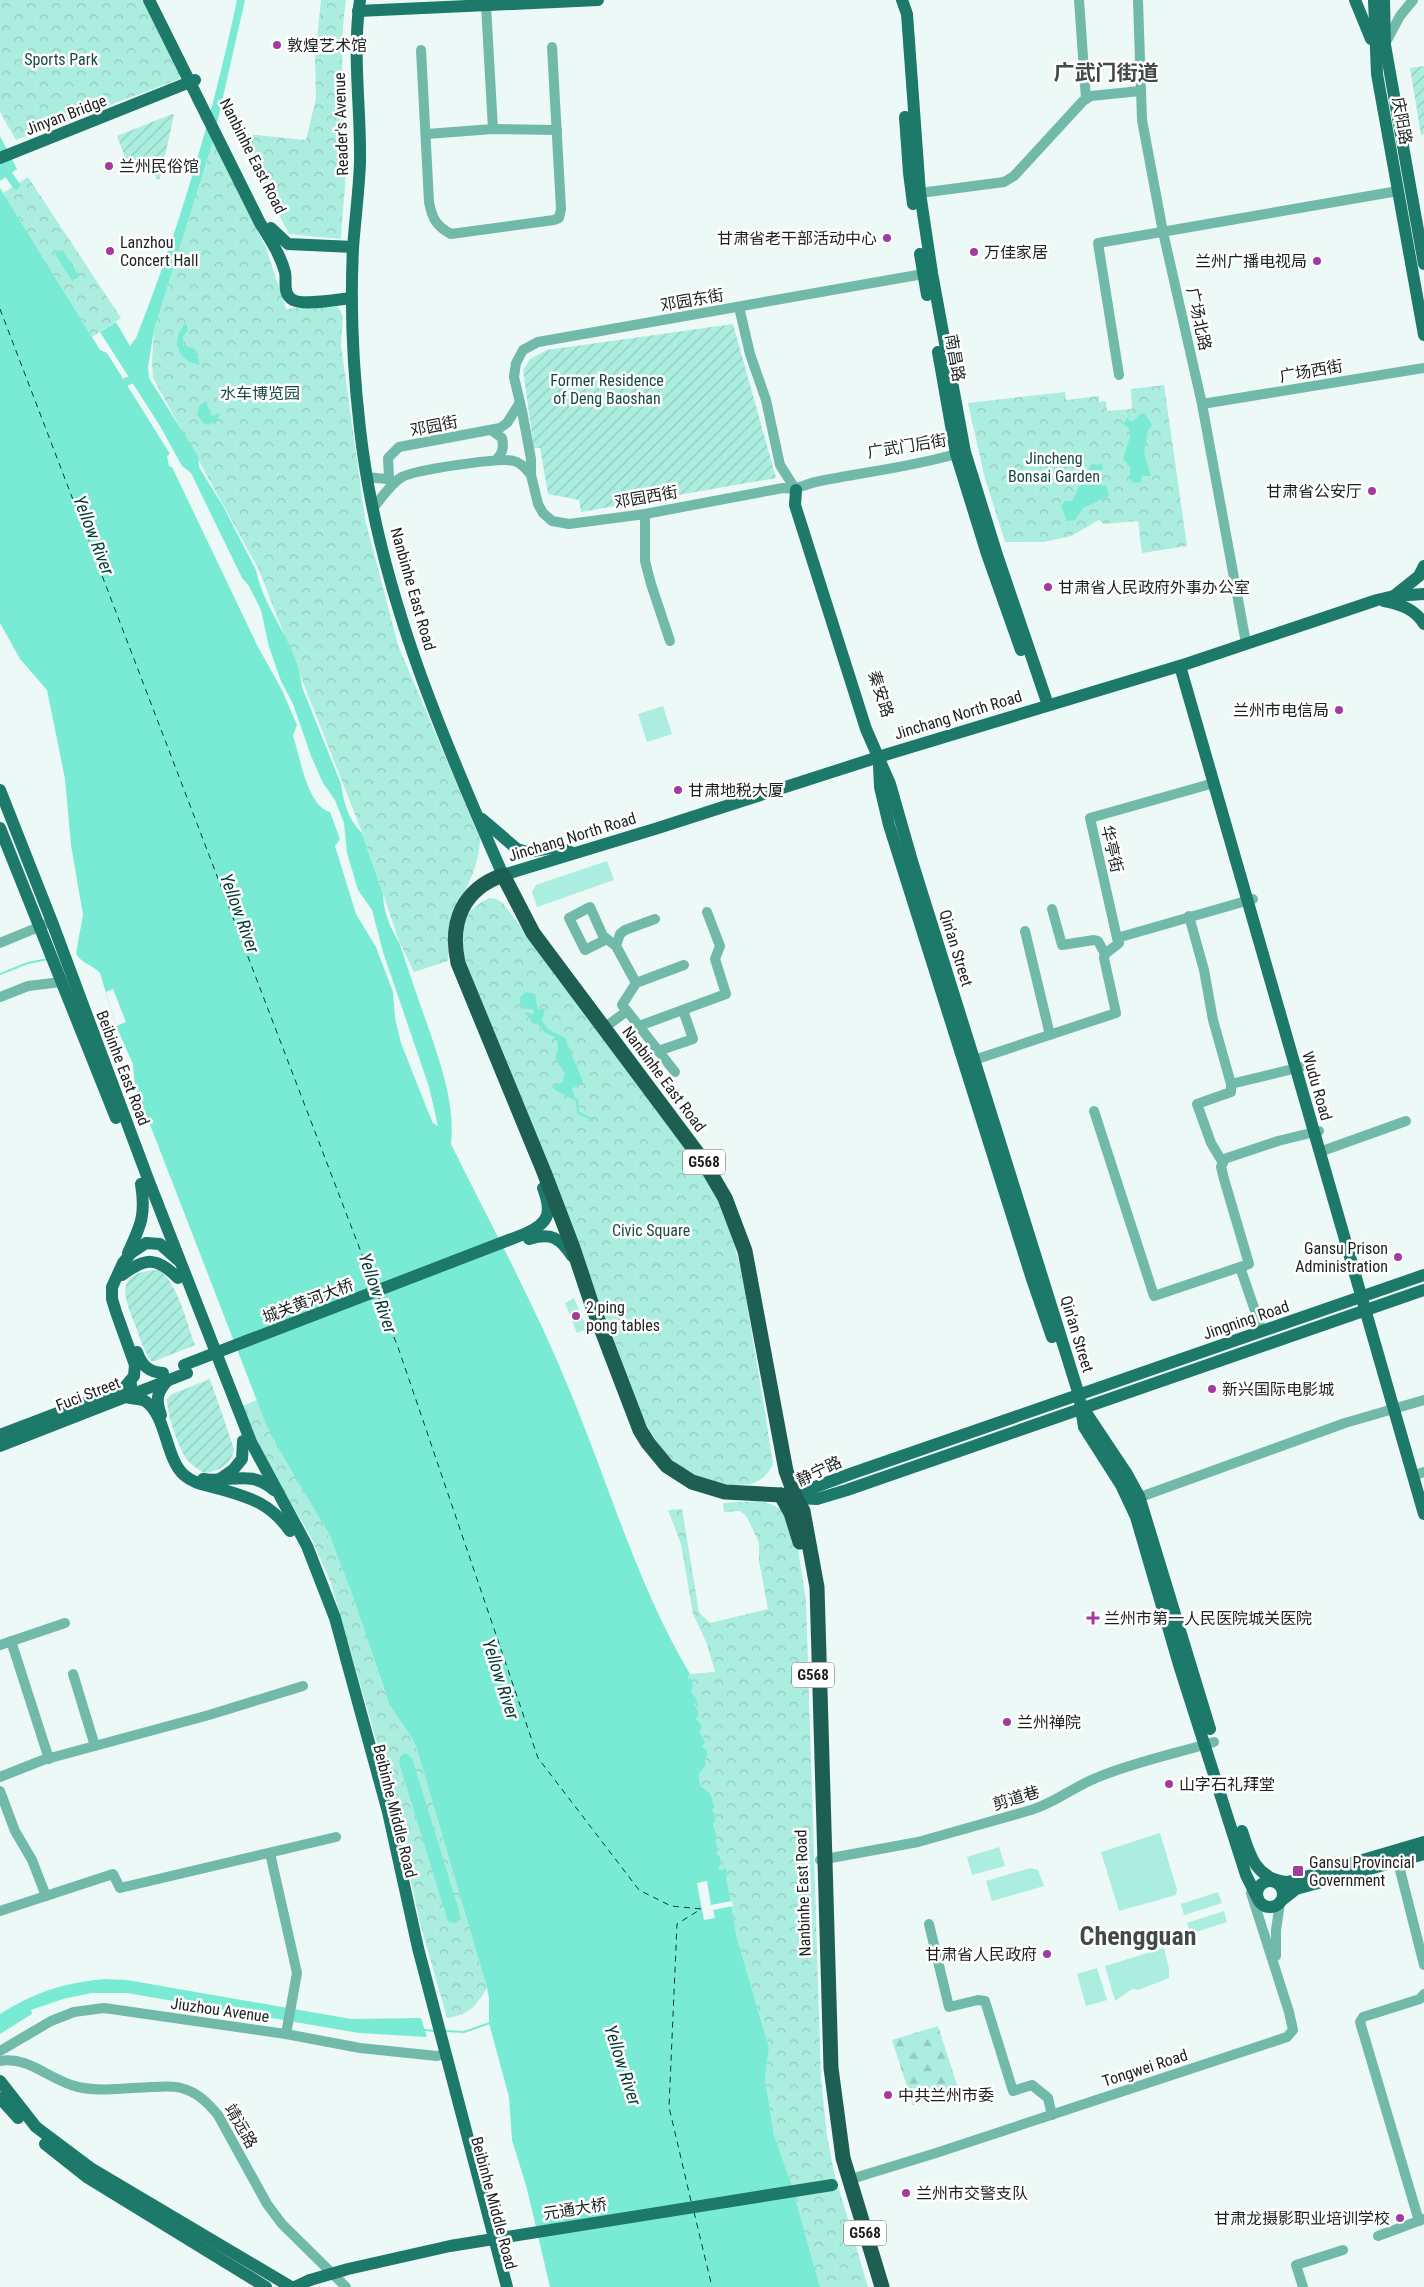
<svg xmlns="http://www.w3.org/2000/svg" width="1424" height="2287" font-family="'Roboto Condensed','Noto Sans SC',sans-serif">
<defs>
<pattern id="forest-firs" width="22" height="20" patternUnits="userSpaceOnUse" patternTransform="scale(1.25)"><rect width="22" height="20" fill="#abedde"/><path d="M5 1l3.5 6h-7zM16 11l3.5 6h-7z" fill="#93cbbe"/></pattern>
<pattern id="park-crowns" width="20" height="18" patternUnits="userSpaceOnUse" patternTransform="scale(1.25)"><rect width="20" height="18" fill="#abedde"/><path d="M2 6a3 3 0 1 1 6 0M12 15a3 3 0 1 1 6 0" fill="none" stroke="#93cbbe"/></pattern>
<pattern id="garden-furrows" width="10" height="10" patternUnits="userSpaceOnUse" patternTransform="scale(1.25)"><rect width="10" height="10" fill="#abedde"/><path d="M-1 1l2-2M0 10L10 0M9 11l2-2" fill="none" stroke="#93cbbe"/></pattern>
</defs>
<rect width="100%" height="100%" fill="#edf9f6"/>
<!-- grass -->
<g fill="#abedde">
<polygon points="663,706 672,734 647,742 638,714"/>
<polygon points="607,861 614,880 537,907 532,892 536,885"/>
<polygon points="574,1298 587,1329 577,1333 565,1303"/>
<polygon points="1160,1833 1177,1890 1176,1895 1119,1911 1101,1852"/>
<polygon points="999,1847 1005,1866 972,1875 967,1857"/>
<polygon points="1030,1868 1038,1870 1044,1886 992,1901 986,1881"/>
<polygon points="1218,1892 1222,1903 1184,1915 1181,1904"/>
<polygon points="1224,1911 1227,1922 1190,1934 1187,1923"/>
<polygon points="1164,1948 1169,1969 1169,1978 1138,1990 1132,1989 1115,2001 1105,1966"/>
<polygon points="1097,1968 1107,2000 1086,2006 1077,1974"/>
</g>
<!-- forest -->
<polygon fill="url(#forest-firs)" points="938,2026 959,2091 913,2105 892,2040"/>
<!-- park -->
<g fill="url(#park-crowns)">
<polygon points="0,0 145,0 182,78 16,140 0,112"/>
<path d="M321 0H346C338 49 345 111 346 162 346 187 342 214 341 239L289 234 236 133 306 140 316 98 315 60Z"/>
<path d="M213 141 266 248 286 309 336 304 343 316 341 345 365 519 398 645 480 839C479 871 463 890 453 919 449 933 448 946 448 961L414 972 399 941 362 832 258 568 153 378 152 361 154 330Z"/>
<polygon points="28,177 121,318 92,337 3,193"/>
<polygon points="1164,385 1187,546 1142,553 1138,521 1104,524 1099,520 1071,536 1044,542 1005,542 984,475 968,403 1065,392 1066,400 1099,396 1099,402 1106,401 1107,411 1132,409 1131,389"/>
<path d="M489 898 496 899 503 903 706 1177C736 1226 744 1285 753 1341 760 1382 767 1423 773 1465 761 1484 753 1485 731 1485 689 1483 664 1457 645 1422L547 1164 462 953C460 927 464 910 489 898Z"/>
<path d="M257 1400C275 1447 305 1488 328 1533 355 1586 368 1646 388 1701 396 1718 410 1729 416 1746L487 1988C474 2008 471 2014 447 2018L420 1923 405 1853 376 1739 331 1583 311 1537 264 1458 242 1406Z"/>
<path d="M760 1501 773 1505 785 1512 798 1549 806 1601 821 2078 827 2136 834 2172 868 2287H820L791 2183 774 2135 765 2078 769 2048 737 1938 724 1868 721 1870 718 1868 721 1864 720 1857 716 1853 719 1850 715 1840 717 1836 713 1824 716 1821 715 1814 712 1810 715 1806 710 1793 702 1787 699 1781V1774L706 1765 705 1759 708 1756 706 1749 702 1747C704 1741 705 1738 700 1734 701 1727 702 1723 696 1719L699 1715 697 1708 694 1705 696 1701 691 1691C693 1684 692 1683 688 1677L690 1674 715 1672 707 1644 693 1614 681 1544 668 1510 682 1509 699 1612 710 1623 768 1609 759 1561V1543L747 1517 740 1511 724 1512 723 1503Z"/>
</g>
<!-- garden -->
<g fill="url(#garden-furrows)">
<polygon points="1424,66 1424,134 1421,135 1410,68"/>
<polygon points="172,114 174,115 160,178 157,180 150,162 129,168 117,136"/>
<polygon points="733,324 776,478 581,512 579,500 548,494 540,448 534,448 523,370 530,359 547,350"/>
<path d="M158 1270C177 1280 187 1324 195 1345L155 1361H151C143 1349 139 1335 134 1322 122 1292 117 1272 158 1270Z"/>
<path d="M210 1379 234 1449C231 1465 219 1471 204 1473 197 1469 190 1464 185 1457 177 1443 167 1415 167 1399L172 1394Z"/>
</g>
<!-- water -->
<g fill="#79ebd4">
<path d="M237 0H245L213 141 154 330 148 367 149 378 198 456 199 467 223 506 256 570C264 611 298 644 302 687L341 784C343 801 349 821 362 833L383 894C383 910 390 928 399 942 409 972 419 1002 430 1032 442 1069 455 1104 451 1144 491 1225 535 1305 569 1389 609 1484 637 1585 690 1674L688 1678 692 1680 693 1686 691 1691 697 1700 694 1705 697 1708 699 1715 696 1719C702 1723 702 1727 700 1733L705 1742 702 1747 706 1749 708 1756 705 1759 706 1765 699 1774V1781L702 1787 710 1793 715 1807 712 1810 715 1814 716 1821 713 1824 717 1836 715 1840 719 1850 716 1853 720 1857 721 1864 718 1868 721 1870 725 1868 727 1871 726 1876 737 1938 769 2048 765 2078 774 2135 791 2183 820 2287H550L527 2189 512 2140 509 2097 489 2023V1998L487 1988 416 1746C409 1729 396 1718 388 1701L352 1593 329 1534 279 1449 266 1424 135 1086 133 1064 116 1026 100 973C93 965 80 963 76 953L83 915 71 845 65 779 47 690 20 659 0 623V188L100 350 107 353 170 454 167 456 169 466 172 467 258 647 282 690 297 725 293 736C300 756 307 806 330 812L340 839 335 846 356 914 376 947 393 992 395 1018 401 1043 427 1109 433 1123 438 1126 429 1087 383 952 372 910 358 890 347 853 344 823 335 800 323 783 311 756 293 704 281 681 269 647 261 610 249 586 242 578 191 473 182 466 160 426 100 332 116 322 130 346 136 338C179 229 213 115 237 0Z"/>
<polygon points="0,136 17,169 0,181"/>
<polygon points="62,250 79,276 72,281 55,254"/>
<path d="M186 323 188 330 183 337V345L195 349 200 365C178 362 169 339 186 323Z"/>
<path d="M206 401 211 416 220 413C218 421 211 427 203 423L197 414 200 405Z"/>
<polygon points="1144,413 1152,425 1148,430 1144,453 1151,476 1142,476 1141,482 1135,483 1130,480 1130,467 1123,459 1130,437 1129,428 1123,424 1130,414 1128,419 1132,422 1139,415"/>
<polygon points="1102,464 1103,469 1098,471 1102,486 1106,485 1109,496 1083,508 1075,520 1067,521 1061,506 1065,501 1072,501 1079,486 1084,484 1089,477 1090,467"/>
<polygon points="526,992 535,995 538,1010 545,1008 542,1021 548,1029 565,1038 583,1082 572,1089 576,1101 554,1089 555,1085 562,1083 565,1074 555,1057 558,1050 557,1038 544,1032 538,1024 532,1023 529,1016 524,1014 528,1012 532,1015 534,1012 533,1009 525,1009 520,1004 520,997"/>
<polygon points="405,1753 412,1758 460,1914 460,1919 456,1923 449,1922 447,1918 399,1762 400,1757"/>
<path d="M105 1979 127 1980 351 2019 421 2018 427 2037 359 2033 127 1993H92L63 1999 31 2010 32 2014 0 2034V2014C35 1992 63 1983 105 1979Z"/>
</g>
<!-- pier -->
<g fill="#edf9f6">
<polygon points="113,989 126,1022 116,1026 106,992"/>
<polygon points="707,1881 711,1905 732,1901 733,1906 713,1910 715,1918 704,1920 697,1883"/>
</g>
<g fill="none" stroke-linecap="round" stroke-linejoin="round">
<!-- stream -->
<g stroke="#79ebd4" stroke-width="2">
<polyline points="0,974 28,963 48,959"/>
<polyline points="577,1100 578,1113 593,1120"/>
<polyline points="425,2030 435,2031"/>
<polyline points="445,2031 464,2032 490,2023"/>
</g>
<!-- canal -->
<g stroke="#79ebd4" stroke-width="8">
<polyline points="0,171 8,174 16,185"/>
<polyline points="116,386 140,376"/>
</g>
<!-- ferry -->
<g stroke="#033b32" stroke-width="1" stroke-dasharray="6 5" stroke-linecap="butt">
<polyline points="0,309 374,1286"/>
<polyline points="378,1296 399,1350 538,1758 639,1890 671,1906 702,1909"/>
<polyline points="691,2201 669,2107 677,1924 701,1909"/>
<polyline points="694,2212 712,2287"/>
</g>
<!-- minor -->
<g stroke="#71b9a9" stroke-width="10">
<polyline points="1079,0 1086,99"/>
<polyline points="1138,0 1142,120 1163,232 1202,404 1246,643"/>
<polyline points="486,5 493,129"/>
<polyline points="1385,44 1400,16 1413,0"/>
<path d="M421 50 429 202C432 218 436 226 451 234L554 220 559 218 561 209 552 47"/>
<polyline points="427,134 493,129 557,130"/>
<polyline points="920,193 1004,182 1014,176 1083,101 1091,96 1140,91"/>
<path d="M923 274 538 342 523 350 516 363 514 377 522 411 531 459V475L538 504 543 513 552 521 569 524 645 514 783 488C799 490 804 484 820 481 865 472 911 467 956 454"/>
<polyline points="739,307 750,354 766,400 780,465 796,490"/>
<polyline points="1119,375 1098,243 1398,191"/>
<polyline points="1202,404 1424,368"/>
<path d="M491 430 502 438C504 447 503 452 497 459"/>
<polyline points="367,477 386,479 389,477 388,458 399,447 500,428 507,423 519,404"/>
<path d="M373 508C381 499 391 483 402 477 415 470 500 457 514 461 522 463 526 469 531 475"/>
<polyline points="645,514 645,561 651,584 670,641"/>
<polyline points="1214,783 1090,818 1117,938 1253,899"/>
<polyline points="1052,909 1062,945 1094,940 1098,941 1105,954"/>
<polyline points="1189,916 1204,970 1213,1020 1231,1084 1231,1092 1197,1104 1211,1143 1223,1163"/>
<polyline points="1025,931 1050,1035"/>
<polyline points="607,939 585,950 569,918 590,907 603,936 616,946"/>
<polyline points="0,943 46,924"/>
<polyline points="636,983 684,965"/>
<polyline points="0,997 28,986 61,982"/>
<polyline points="627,1011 622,1005 636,983 616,946 620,934 625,930 655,919"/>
<polyline points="639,1026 675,1072"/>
<polyline points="604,1028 627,1011 639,1026 726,994 715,959 720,946 707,912"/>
<polyline points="658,1051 693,1039 683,1010"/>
<polyline points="974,1060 1116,1013 1104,958 1105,954 1119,943 1117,938"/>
<polyline points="1231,1084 1301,1067"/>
<polyline points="1094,1111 1154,1296 1240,1267 1262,1331"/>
<polyline points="1325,1150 1406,1121"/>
<polyline points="1240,1267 1249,1264 1224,1179 1221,1167 1224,1159 1278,1141 1319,1131"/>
<polyline points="1413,1476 1424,1472"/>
<polyline points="1132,1500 1345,1423 1424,1400"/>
<polyline points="11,1641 49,1759"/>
<polyline points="0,1645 65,1623"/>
<polyline points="73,1674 95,1746"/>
<polyline points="0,1777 43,1760 209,1715 303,1686"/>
<polyline points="0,1791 15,1831 32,1860 46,1896"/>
<polyline points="270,1853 297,1973 286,2034"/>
<path d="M820 1860 918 1842 1031 1810C1055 1803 1073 1787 1096 1778 1134 1762 1174 1754 1214 1742"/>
<polyline points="1398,1862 1424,1965"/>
<polyline points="0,1911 113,1874 120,1888 336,1837"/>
<polyline points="929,1924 949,2007 978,2000 985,2001 1013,2091 1032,2085 1048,2098 1052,2115"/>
<polyline points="1276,1956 1276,1930 1280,1903"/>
<polyline points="0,2051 51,2021 74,2012 104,2008 286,2034 360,2048 437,2056 444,2054"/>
<path d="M0 2061C30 2056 50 2081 78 2087 102 2092 127 2088 151 2087 161 2087 171 2085 181 2088 197 2092 207 2102 218 2115L267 2204 282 2224 346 2287"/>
<polyline points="848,2180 936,2153 1287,2037 1293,2030 1289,2012 1251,1893"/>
<polyline points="1419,2221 1360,2022 1363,2017 1420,1999 1424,1994"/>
<polyline points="1378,2236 1424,2219"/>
<polyline points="1303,2287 1296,2265 1343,2250"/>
</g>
<!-- major -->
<g stroke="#1d796a" stroke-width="12">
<path d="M149 0 260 223C270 239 280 254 285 272 287 281 282 294 293 300 304 306 339 299 352 298"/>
<path d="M360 0C352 55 361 108 360 162 359 191 355 220 353 248 350 308 353 369 360 429 377 584 440 733 503 875L658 828 888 754 1186 664 1377 600 1394 596 1424 594"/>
<polyline points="902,0 907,14 920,193 932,273 965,452 997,555 1048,705"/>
<polyline points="1355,0 1371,39"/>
<polyline points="1374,0 1377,74 1424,335"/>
<polyline points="1384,0 1385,45 1424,264"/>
<polyline points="358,11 598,0"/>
<polyline points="905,117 909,173 913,204"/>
<polyline points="0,158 195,80"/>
<polyline points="271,228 288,244 353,247"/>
<polyline points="920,254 927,295"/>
<polyline points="938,352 956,454 987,554 1021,650"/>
<polyline points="796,490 795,505 866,729 890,784 912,861 1079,1395 1084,1427 1121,1485 1136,1517 1180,1668 1246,1875 1258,1899"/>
<polyline points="1394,596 1419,576 1424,566"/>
<path d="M1384 601C1400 604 1415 609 1424 624"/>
<polyline points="1180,666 1424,1514"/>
<polyline points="879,766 880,787 889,825 1032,1279 1052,1337"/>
<polyline points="0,790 52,922 148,1179 251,1442 307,1546 335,1618 388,1812 418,1948 507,2287"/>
<polyline points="482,819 517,849 527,852 558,847 573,853"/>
<polyline points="0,828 116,1118"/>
<path d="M527 1233C550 1222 552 1212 543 1188"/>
<path d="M529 1239C551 1232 560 1238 572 1256"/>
<path d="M128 1253C141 1225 146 1215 141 1184"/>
<path d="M122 1275C146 1257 157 1257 178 1278"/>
<path d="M137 1352C142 1366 149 1372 163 1373"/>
<polyline points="124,1388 134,1376 135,1365 116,1312 112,1299 112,1287 123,1263 131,1253 146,1243 160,1244 178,1260"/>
<path d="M126 1397C132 1399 139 1398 145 1401 167 1415 165 1458 184 1475 194 1484 207 1485 220 1489 251 1498 270 1503 290 1531"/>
<polyline points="1083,1408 1127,1474 1139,1496 1210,1729"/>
<path d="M161 1415C155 1399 157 1392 168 1380"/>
<polyline points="0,1435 131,1385"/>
<polyline points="0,1446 187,1373"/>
<path d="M203 1479C230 1483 251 1469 274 1490"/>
<polyline points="220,1479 233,1470 242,1459 243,1441"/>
<polyline points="796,1498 815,1487 853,1473 1424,1275"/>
<polyline points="796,1498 817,1499 847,1490 1424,1290"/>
<path d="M1242 1831C1250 1857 1257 1880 1288 1882L1424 1842"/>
<circle cx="1270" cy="1894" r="13"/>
<polyline points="1282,1900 1296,1889 1424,1854"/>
<polyline points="0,2081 36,2127 92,2169 291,2287"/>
<polyline points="0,2098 18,2118"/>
<polyline points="45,2144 88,2178 266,2287"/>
<polyline points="295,2287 310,2280"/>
</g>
<!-- highway -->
<g stroke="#1e5f53" stroke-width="15">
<polyline points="781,1495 791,1513 800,1542"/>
<path d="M796 1498 781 1495 725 1492 692 1482 667 1466 648 1443 640 1430 591 1302 573 1248 544 1172 458 963C449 922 463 889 503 875L533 933 704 1162 725 1198 745 1251 786 1471 796 1498 803 1511 817 1587 831 2068 843 2158 882 2287"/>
</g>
<!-- major-bridge -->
<g stroke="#1d796a" stroke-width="12">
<polyline points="184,1365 527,1233"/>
<polyline points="310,2280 348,2269 450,2246 832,2185"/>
</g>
</g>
<!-- markers -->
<g fill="#a23b9f" stroke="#fff" stroke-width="2">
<circle cx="277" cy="45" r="5"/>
<circle cx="109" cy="166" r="5"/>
<circle cx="887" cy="238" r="5"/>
<circle cx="110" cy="251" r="5"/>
<circle cx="974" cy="252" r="5"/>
<circle cx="1317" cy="261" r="5"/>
<circle cx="1372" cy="491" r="5"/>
<circle cx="1048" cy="587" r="5"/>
<circle cx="1339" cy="710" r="5"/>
<circle cx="678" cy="790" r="5"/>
<circle cx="1398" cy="1257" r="5"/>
<circle cx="576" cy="1316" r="5"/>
<circle cx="1212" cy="1389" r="5"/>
<path d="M1090.5 1610.5h5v5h5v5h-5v5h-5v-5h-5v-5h5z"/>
<circle cx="1007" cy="1722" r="5"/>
<circle cx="1169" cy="1784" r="5"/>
<rect x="1292" y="1865" width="12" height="12" rx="2.5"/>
<circle cx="1047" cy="1954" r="5"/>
<circle cx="888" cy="2095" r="5"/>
<circle cx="906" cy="2193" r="5"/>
<circle cx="1400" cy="2218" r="5"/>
</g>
<g text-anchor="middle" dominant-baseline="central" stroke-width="5" stroke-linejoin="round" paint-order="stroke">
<!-- shield labels -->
<g fill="#fff" stroke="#606362" stroke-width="1">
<rect x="683" y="1149.5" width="42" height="25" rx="4"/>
<rect x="792" y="1662.5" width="42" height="25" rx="4"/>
<rect x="844" y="2220.5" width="42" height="25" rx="4"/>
</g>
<g font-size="15" font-weight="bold" fill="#1c201f">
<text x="704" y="1162">G568</text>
<text x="813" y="1675">G568</text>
<text x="865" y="2233">G568</text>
</g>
<!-- poi labels -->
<g font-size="16" fill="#1c201f" stroke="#fff" text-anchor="start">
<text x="287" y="45">敦煌艺术馆</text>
<text x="119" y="166">兰州民俗馆</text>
<text x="877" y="238" text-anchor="end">甘肃省老干部活动中心</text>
<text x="120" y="242">Lanzhou<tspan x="120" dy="18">Concert Hall</tspan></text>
<text x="984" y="252">万佳家居</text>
<text x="1307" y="261" text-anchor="end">兰州广播电视局</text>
<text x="1362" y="491" text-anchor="end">甘肃省公安厅</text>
<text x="1058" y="587">甘肃省人民政府外事办公室</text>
<text x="1329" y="710" text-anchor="end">兰州市电信局</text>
<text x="688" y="790">甘肃地税大厦</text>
<text x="1388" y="1248" text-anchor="end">Gansu Prison<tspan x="1388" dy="18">Administration</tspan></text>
<text x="586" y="1307">2 ping<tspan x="586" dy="18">pong tables</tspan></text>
<text x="1222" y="1389">新兴国际电影城</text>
<text x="1104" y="1618">兰州市第一人民医院城关医院</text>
<text x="1017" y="1722">兰州禅院</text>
<text x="1179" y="1784">山字石礼拜堂</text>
<text x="1309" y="1862">Gansu Provincial<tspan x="1309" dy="18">Government</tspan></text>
<text x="1037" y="1954" text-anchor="end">甘肃省人民政府</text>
<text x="898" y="2095">中共兰州市委</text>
<text x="916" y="2193">兰州市交警支队</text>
<text x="1390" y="2218" text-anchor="end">甘肃龙摄影职业培训学校</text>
</g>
<!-- park labels -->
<g font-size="16" fill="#174a40" stroke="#fff">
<text x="61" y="59">Sports Park</text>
<text x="607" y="380">Former Residence<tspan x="607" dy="18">of Deng Baoshan</tspan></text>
<text x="260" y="393">水车博览园</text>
<text x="1054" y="458">Jincheng<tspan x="1054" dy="18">Bonsai Garden</tspan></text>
<text x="651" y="1230">Civic Square</text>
</g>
<!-- street labels -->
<g font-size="16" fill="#1c201f" stroke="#fff">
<text transform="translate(66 115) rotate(-21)">Jinyan Bridge</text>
<text transform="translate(1402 121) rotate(80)">庆阳路</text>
<text transform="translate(341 124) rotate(-92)">Reader's Avenue</text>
<text transform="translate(253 156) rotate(63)">Nanbinhe East Road</text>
<text transform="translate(692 300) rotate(-10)">邓园东街</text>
<text transform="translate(1199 319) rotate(78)">广场北路</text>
<text transform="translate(955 358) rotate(80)">南昌路</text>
<text transform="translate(1311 371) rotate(-10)">广场西街</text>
<text transform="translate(434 426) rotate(-11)">邓园街</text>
<text transform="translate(907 446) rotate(-9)">广武门后街</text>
<text transform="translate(646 497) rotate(-10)">邓园西街</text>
<text transform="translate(413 589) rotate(74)">Nanbinhe East Road</text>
<text transform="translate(881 694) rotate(72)">秦安路</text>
<text transform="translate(958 715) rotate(-17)">Jinchang North Road</text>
<text transform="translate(572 837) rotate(-17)">Jinchang North Road</text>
<text transform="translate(1112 849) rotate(77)">华亭街</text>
<text transform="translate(956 948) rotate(73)">Qin'an Street</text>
<text transform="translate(123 1068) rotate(69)">Beibinhe East Road</text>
<text transform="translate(664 1079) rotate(53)">Nanbinhe East Road</text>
<text transform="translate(1317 1086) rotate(74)">Wudu Road</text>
<text transform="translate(308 1301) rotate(-21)">城关黄河大桥</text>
<text transform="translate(1246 1320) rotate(-19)">Jingning Road</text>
<text transform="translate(1077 1334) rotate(73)">Qin'an Street</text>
<text transform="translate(88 1394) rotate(-21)">Fuci Street</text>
<text transform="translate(819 1471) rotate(-25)">静宁路</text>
<text transform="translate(1016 1798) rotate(-17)">剪道巷</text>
<text transform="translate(395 1811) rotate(76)">Beibinhe Middle Road</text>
<text transform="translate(803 1893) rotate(-92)">Nanbinhe East Road</text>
<text transform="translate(220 2010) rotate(8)">Jiuzhou Avenue</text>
<text transform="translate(1145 2068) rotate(-18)">Tongwei Road</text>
<text transform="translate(241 2126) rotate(60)">靖远路</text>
<text transform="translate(494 2203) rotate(75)">Beibinhe Middle Road</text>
<text transform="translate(575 2209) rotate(-9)">元通大桥</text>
</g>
<!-- water labels -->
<g font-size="18" font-style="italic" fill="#033b32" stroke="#fff">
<text transform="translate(94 535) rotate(69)">Yellow River</text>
<text transform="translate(240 913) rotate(70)">Yellow River</text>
<text transform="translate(378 1293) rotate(71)">Yellow River</text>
<text transform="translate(501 1679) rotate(72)">Yellow River</text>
<text transform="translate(623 2065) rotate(72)">Yellow River</text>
</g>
<!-- district labels -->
<g font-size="21" font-weight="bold" fill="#414a48" stroke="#fff">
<text x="1106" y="73">广武门街道</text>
</g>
<!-- town labels -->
<g font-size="26" font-weight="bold" fill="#414a48" stroke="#fff">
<text x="1138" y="1936">Chengguan</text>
</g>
</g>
</svg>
